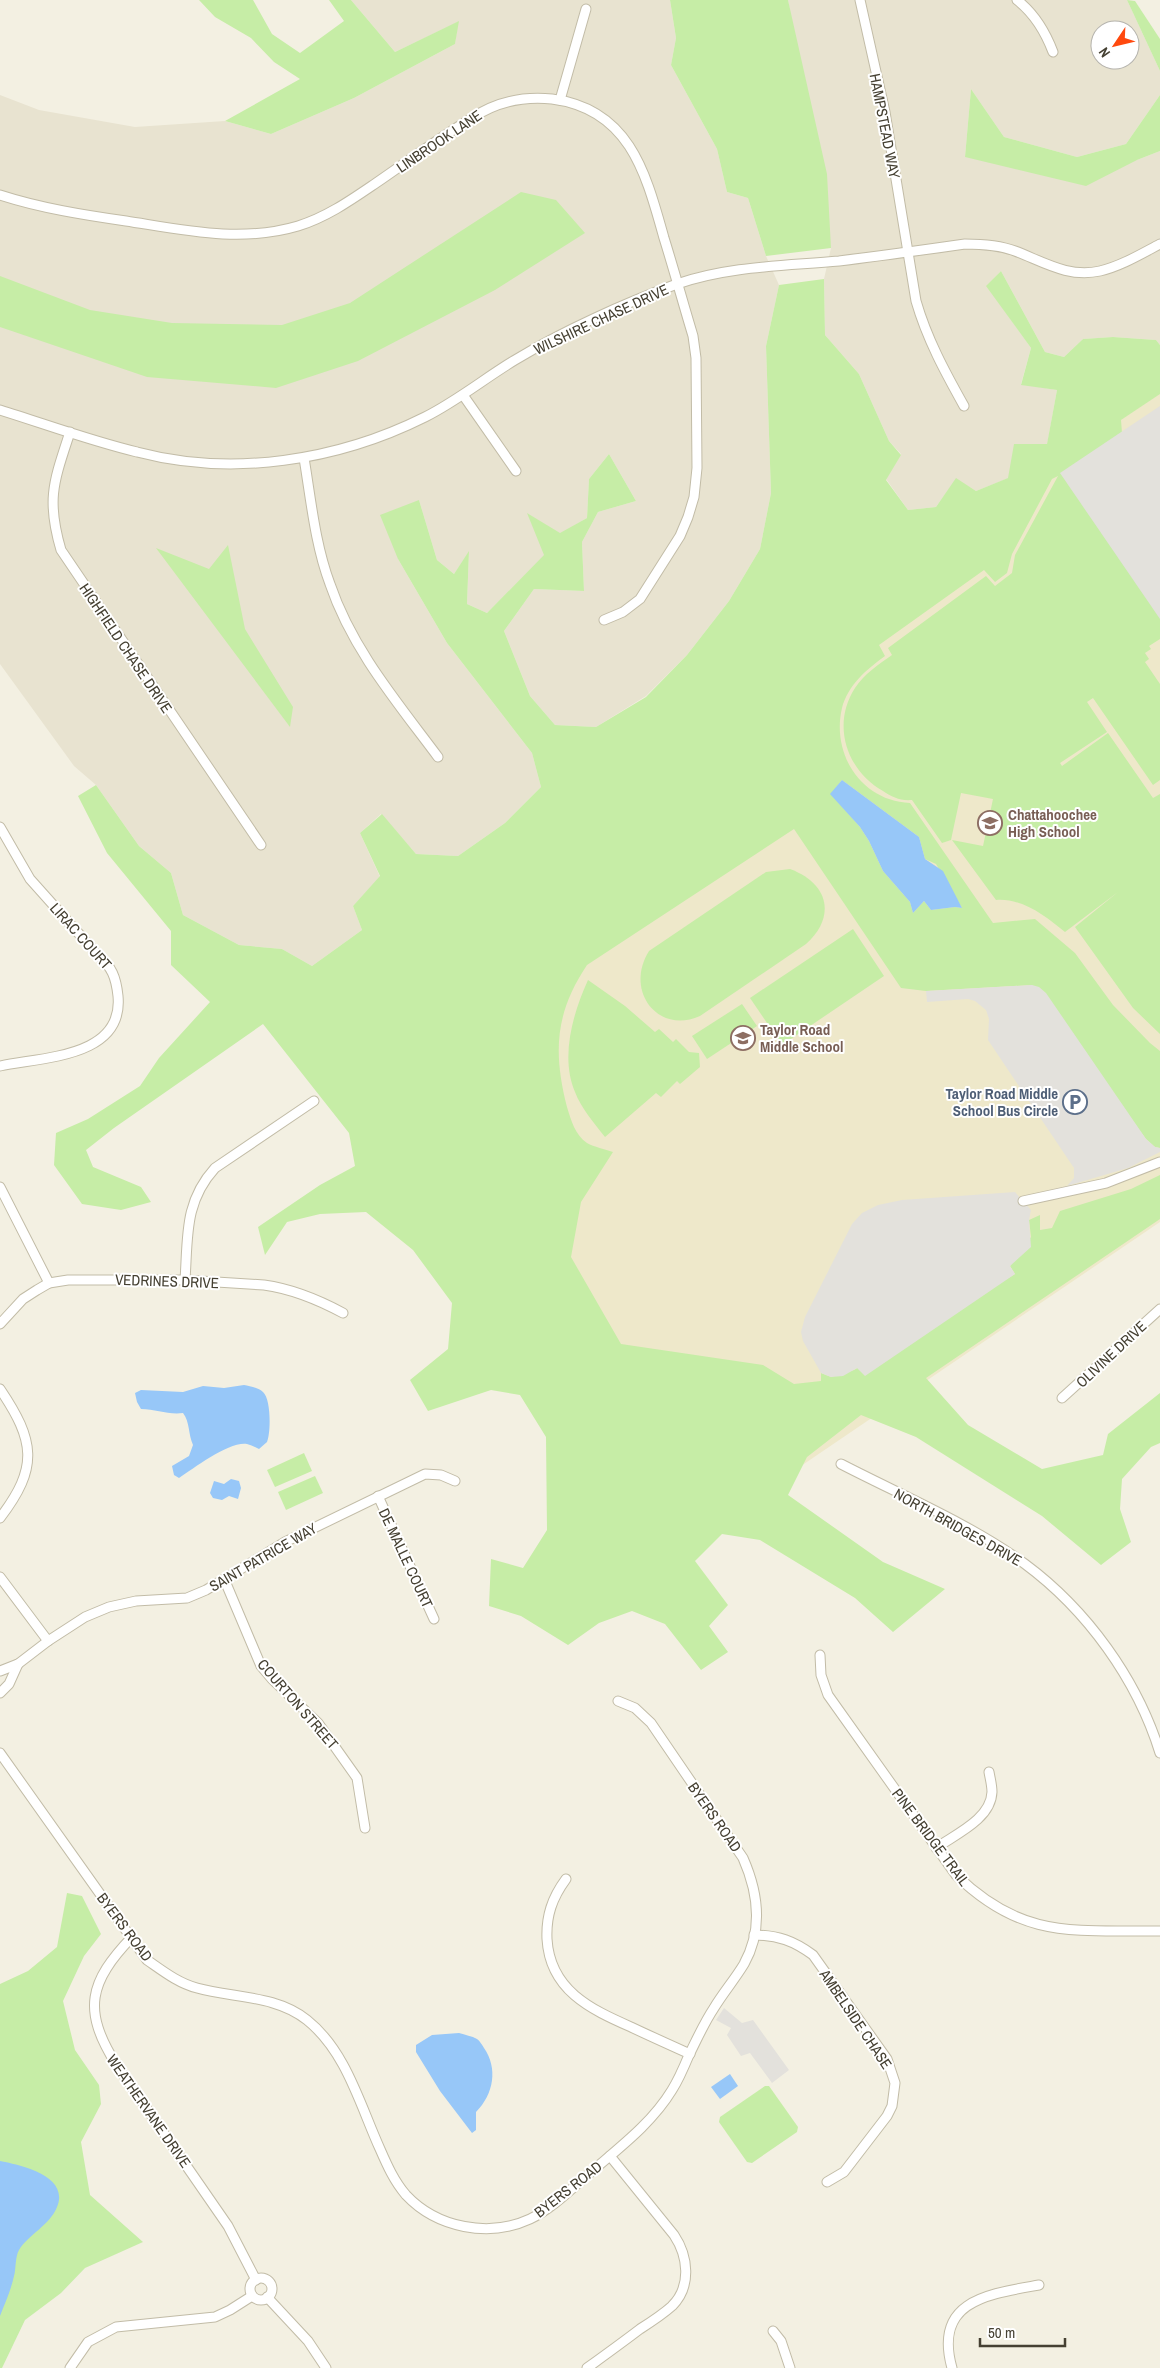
<svg xmlns="http://www.w3.org/2000/svg" width="1160" height="2368" font-family="'Archivo Narrow',sans-serif">
<rect width="100%" height="100%" fill="#f3f0e2"/>
<!-- residential -->
<g fill="#e8e3d0" fill-rule="evenodd">
<polygon points="351,0 670,0 676,38 671,65 717,149 727,192 748,198 766,256 779,285 766,346 771,493 760,549 729,601 687,655 646,696 596,727 555,725 530,696 504,631 534,589 584,591 582,542 598,512 636,501 609,454 589,479 587,518 560,534 528,514 545,555 487,613 467,604 469,552 454,574 437,560 419,500 398,559 447,643 532,753 541,787 505,823 458,856 416,854 381,814 360,833 380,877 353,906 362,930 312,966 282,949 239,945 183,915 171,873 139,846 96,785 74,766 0,664 0,95 39,110 135,127 225,121 271,134 354,98 455,44 458,22 395,52"/>
<path d="M788 0H1127L1160 71V95L1126 144 1077 157 1004 137 971 89 965 157 1137 160 1160 151V345L1156 340 1113 337 1083 339 1064 357 1045 352 1001 271 987 286 1031 348 1021 384 1057 390 1047 445 1009 478 976 491 956 479 936 507 908 510 886 479 901 454 889 441 859 374 825 335 824 279 831 248ZM1100 30H1130V60H1100Z"/>
</g>
<!-- education -->
<polygon fill="#eee8ca" points="1160,382 1160,1222 717,1523 325,964"/>
<!-- green -->
<g fill="#c6eda6" fill-rule="evenodd">
<polygon points="199,0 253,0 272,34 300,53 344,21 329,0 351,0 395,52 459,21 455,44 354,98 271,134 225,121 300,79 274,62 251,38 215,17"/>
<polygon points="670,0 788,0 827,174 831,248 766,256 748,198 727,192 717,149 671,65 676,38"/>
<polygon points="1127,0 1135,1 1160,39 1160,71"/>
<polygon points="971,89 1004,137 1077,157 1126,144 1160,95 1160,151 1137,160 1086,186 965,157"/>
<polygon points="521,192 556,200 585,233 495,290 358,361 276,388 147,377 0,327 0,276 90,310 172,323 282,325 350,303"/>
<path d="M1001 271 1045 352 1064 357 1083 339 1113 337 1156 340 1160 345V394L1121 420 1122 433 1160 617V639L1149 646 1151 649 1145 653 1149 659 1145 662 1160 684V780L1153 785 1093 698 1087 702 1107 732 1060 763 1062 766 1108 733 1153 798 1160 794V1034L1133 1008 1075 927 1118 892 1065 932C1045 916 1023 898 996 900L952 840 983 846 993 799 961 793 951 840 942 843 912 800C900 801 892 797 883 791 847 771 831 725 855 688 864 674 879 664 892 655L888 648 986 576 995 586 1012 573 1015 555 1058 476 1052 479 1012 554 1007 573 995 582 984 570 879 645 885 656C867 669 848 685 842 708 831 755 862 801 910 803L993 923 1035 919 1075 953 1113 1005 1150 1043 1160 1051V1148L1155 1147 1146 1139 1032 985 926 991 901 988 794 829 587 965C555 1013 553 1052 567 1107 571 1120 575 1135 587 1143 594 1147 605 1149 613 1152L581 1202 571 1257 621 1344 763 1365 794 1384 821 1381V1373L831 1377 854 1370 1015 1274 1010 1266 1031 1237 1029 1220 1040 1215V1230L1052 1228 1060 1211 1131 1189 1160 1175V1219L926 1378 968 1425 1042 1469 1103 1455 1108 1434 1160 1393V1443L1151 1447 1122 1479 1120 1509 1131 1542 1101 1565 1042 1516 916 1437 861 1415 807 1457 788 1495 883 1562 945 1589 893 1632 855 1598 760 1540 722 1534 695 1561 728 1605 709 1626 728 1652 701 1670 665 1624 632 1611 599 1623 568 1645 521 1616 489 1606 491 1559 523 1568 547 1530 546 1437 520 1395 491 1390 428 1411 410 1380 448 1349 452 1303 413 1250 366 1212 320 1214 287 1222 265 1255 258 1227 320 1185 355 1166 349 1133 263 1024 114 1128 86 1150 93 1167 141 1187 151 1202 121 1210 82 1204 54 1165 56 1133 88 1119 140 1086 159 1058 210 1002 171 965V931L107 853 78 796 96 785 139 846 171 873 183 915 239 945 282 949 312 966 362 930 353 906 380 876 360 833 382 814 416 854 458 856 505 823 541 787 532 753 447 643 398 559 380 515 419 500 437 560 454 574 469 551 467 604 487 613 544 555 527 513 560 533 587 518 589 479 609 454 636 501 598 512 582 542 584 591 534 589 504 631 530 696 555 725 596 727 646 697 687 655 729 601 760 549 771 493 766 346 779 285 824 279 825 335 859 374 889 441 901 455 886 480 908 510 936 507 956 478 976 491 1008 478 1014 444H1047L1057 390 1021 385 1031 348 986 286ZM842 780 919 837 925 859 936 864 962 908 955 907 931 910 924 901 913 913 910 902 883 871 869 841 860 827 831 794Z"/>
<polygon points="228,545 245,629 293,707 290,727 156,548 209,569"/>
<path d="M790 869C828 883 837 916 806 944L700 1016C658 1035 624 991 649 951L766 872Z"/>
<polygon points="853,929 884,976 782,1045 750,998"/>
<path d="M588 980 625 1006 655 1032 659 1029 673 1042 676 1039 689 1052 699 1053 700 1067 680 1084 677 1081 661 1097 656 1093 605 1137C594 1123 581 1108 575 1092 560 1057 573 1013 588 980Z"/>
<polygon points="742,1004 757,1026 707,1059 692,1036"/>
<polygon points="304,1453 312,1471 275,1487 267,1470"/>
<polygon points="315,1476 323,1493 286,1510 278,1492"/>
<polygon points="67,1893 82,1896 101,1934 84,1956 63,2001 75,2050 99,2085 101,2104 81,2142 90,2195 143,2242 85,2268 61,2293 25,2320 2,2368 0,2368 0,1984 28,1971 57,1947"/>
<polygon points="765,2086 769,2086 798,2127 797,2132 752,2163 747,2162 719,2122 720,2117"/>
</g>
<!-- parking -->
<g fill="#e3e1dc">
<polygon points="1160,406 1160,619 1060,473"/>
<polygon points="1032,985 1039,987 1046,993 1146,1139 1155,1147 1160,1148 1160,1152 1128,1168 1067,1186 1074,1178 1074,1168 988,1040 989,1019 986,1010 975,1001 968,999 927,1002 926,991"/>
<polygon points="1015,1192 1031,1210 1029,1220 1031,1247 1010,1266 1015,1274 865,1376 857,1368 843,1376 831,1377 821,1373 803,1341 801,1332 805,1317 852,1224 862,1213 878,1205 902,1200"/>
<polygon points="724,2008 742,2023 753,2020 789,2070 772,2083 750,2053 741,2056 727,2035 731,2028 716,2020"/>
</g>
<!-- water -->
<g fill="#97c7f8">
<polygon points="842,780 919,837 925,859 943,871 962,908 955,907 931,910 924,901 913,913 910,902 883,871 869,841 860,827 830,794"/>
<path d="M244 1385C250 1386 259 1388 263 1392 271 1399 271 1432 267 1442L259 1449C255 1447 251 1445 247 1444 230 1441 194 1468 179 1478L174 1475 172 1466 189 1456 193 1445C188 1434 190 1422 183 1413 168 1415 156 1409 141 1409L137 1402 135 1393 141 1390 183 1392 203 1386 224 1388Z"/>
<polygon points="231,1479 239,1481 241,1488 238,1499 229,1496 222,1500 213,1498 210,1493 214,1481 224,1484"/>
<path d="M459 2033C465 2035 472 2036 477 2039 480 2041 482 2045 484 2048 498 2068 494 2094 476 2112V2130L472 2133 440 2091 416 2052V2045L432 2035Z"/>
<polygon points="730,2074 738,2086 720,2099 711,2087"/>
<path d="M0 2161C21 2165 70 2176 57 2207 50 2225 28 2235 19 2250 15 2257 16 2269 14 2276 11 2290 5 2303 0 2316Z"/>
</g>
<g fill="none" stroke-linecap="round" stroke-linejoin="round">
<defs>
<g id="street">
<path d="M860 0 885 112 916 301C927 339 945 372 964 406"/>
<path d="M1017 0C1035 14 1045 31 1053 52"/>
<polyline points="560,100 586,9"/>
<path d="M0 195C40 208 84 215 126 221 184 230 241 243 298 226 327 217 351 200 376 183 408 161 439 138 472 118 496 102 523 96 552 99 630 109 646 174 664 238 674 270 683 303 693 336L696 358 697 468 694 497 688 517 680 536 640 599 623 612 604 620"/>
<polyline points="463,395 516,471"/>
<path d="M0 410C45 424 91 441 137 452 232 477 337 461 425 417 457 401 485 378 515 360 563 331 625 303 677 284 729 266 785 266 839 261 881 256 923 250 965 244 982 244 999 245 1015 251 1044 262 1068 278 1100 271 1121 266 1141 254 1160 244"/>
<path d="M70 432C54 481 46 499 61 550L261 845"/>
<path d="M304 458C311 500 315 544 330 584 352 649 397 702 438 757"/>
<path d="M0 827 30 879 97 954C112 967 116 977 118 996 124 1058 41 1057 0 1066"/>
<polyline points="0,1187 49,1283"/>
<polyline points="1023,1201 1106,1183 1160,1162"/>
<path d="M185 1280C188 1237 184 1202 215 1168L314 1101"/>
<path d="M0 1324 23 1299 37 1290 49 1283 68 1280H185L264 1285C293 1289 317 1299 343 1313"/>
<path d="M0 1389C35 1441 39 1467 0 1518"/>
<polyline points="1062,1398 1160,1309"/>
<path d="M841 1464C901 1495 972 1525 1025 1564 1087 1610 1137 1679 1160 1753"/>
<polyline points="378,1496 434,1619"/>
<polyline points="0,1577 48,1641"/>
<polyline points="225,1581 261,1666 272,1679 318,1723 357,1778 365,1828"/>
<path d="M820 1655 821 1675 828 1695 956 1875C1023 1940 1074 1930 1160 1931"/>
<polyline points="0,1671 18,1664 48,1641 85,1617 109,1607 136,1601 187,1598 206,1590 285,1542 425,1474 441,1475 455,1481"/>
<polyline points="0,1693 9,1684 18,1664"/>
<path d="M0 1753 147 1960C163 1971 178 1983 197 1988 233 1998 276 1995 307 2020 346 2051 360 2105 380 2149 387 2165 394 2181 406 2195 437 2228 489 2238 530 2219 553 2208 572 2188 591 2172 620 2147 652 2123 672 2090 679 2079 684 2067 689 2055 697 2039 704 2023 714 2008 723 1993 735 1979 744 1964 763 1930 758 1892 743 1858L651 1723 635 1708 618 1701"/>
<path d="M936 1848C956 1834 991 1819 992 1792 992 1785 990 1778 989 1772"/>
<path d="M566 1879C552 1898 546 1916 547 1939 550 1990 590 2009 631 2027 650 2036 670 2045 690 2054"/>
<path d="M754 1935C778 1935 794 1941 813 1955L887 2059 895 2083 892 2106 887 2116 844 2172 827 2182"/>
<path d="M132 1937C89 1982 82 2010 116 2064L228 2226 256 2280"/>
<circle cx="261" cy="2289" r="11"/>
<polyline points="267,2297 308,2341 326,2368"/>
<polyline points="773,2331 781,2341 790,2368"/>
<polyline points="70,2368 88,2342 116,2327 215,2317 230,2310 252,2296"/>
<path d="M587 2368C605 2355 623 2342 640 2329 651 2322 662 2315 672 2306 692 2286 688 2256 674 2235L610 2156"/>
<path d="M952 2368C933 2300 989 2294 1039 2285"/>
</g>
</defs>
<!-- street casing -->
<use href="#street" stroke="#c2bca7" stroke-width="11"/>
<!-- street -->
<use href="#street" stroke="#fff" stroke-width="9"/>
</g>
<!-- icons -->
<defs>
<symbol id="school-ring" viewBox="-11 -11 22 22"><circle r="9.5" fill="#fff" stroke="#8d6e63" stroke-width="1.5"/><path d="M0-5L7-2L0 1L-7-2ZM-4 1L0 2.5L4 1V4Q0 6-4 4Z" fill="#8d6e63"/></symbol>
<symbol id="parking-ring" viewBox="-11 -11 22 22"><circle r="9.5" fill="#fff" stroke="#5c6f8a" stroke-width="1.5"/><path d="M-3.5-5.5H1a3.5 3.5 0 0 1 0 7H-1V5.5H-3.5ZM-1-3.4V-.6H.8a1.4 1.4 0 0 0 0-2.8Z" fill="#5c6f8a"/></symbol>
</defs>
<g fill-rule="evenodd">
<use href="#school-ring" x="976" y="809" width="28" height="28"/>
<use href="#school-ring" x="729" y="1024" width="28" height="28"/>
<use href="#parking-ring" x="1061" y="1088" width="28" height="28"/>
</g>
<g text-anchor="middle" dominant-baseline="central" stroke-width="4" stroke-linejoin="round" paint-order="stroke">
<!-- street labels -->
<g font-size="15" fill="#454032" stroke="#fff">
<text transform="translate(885 126) rotate(79)">HAMPSTEAD WAY</text>
<text transform="translate(439 141) rotate(-34)">LINBROOK LANE</text>
<text transform="translate(601 319) rotate(-25)">WILSHIRE CHASE DRIVE</text>
<text transform="translate(126 648) rotate(56)">HIGHFIELD CHASE DRIVE</text>
<text transform="translate(81 936) rotate(48)">LIRAC COURT</text>
<text transform="translate(167 1281) rotate(2)">VEDRINES DRIVE</text>
<text transform="translate(1111 1354) rotate(-43)">OLIVINE DRIVE</text>
<text transform="translate(958 1527) rotate(29)">NORTH BRIDGES DRIVE</text>
<text transform="translate(263 1557) rotate(-30)">SAINT PATRICE WAY</text>
<text transform="translate(406 1558) rotate(65)">DE MALLE COURT</text>
<text transform="translate(298 1704) rotate(49)">COURTON STREET</text>
<text transform="translate(715 1817) rotate(55)">BYERS ROAD</text>
<text transform="translate(931 1837) rotate(53)">PINE BRIDGE TRAIL</text>
<text transform="translate(125 1927) rotate(53)">BYERS ROAD</text>
<text transform="translate(856 2019) rotate(56)">AMBELSIDE CHASE</text>
<text transform="translate(149 2111) rotate(55)">WEATHERVANE DRIVE</text>
<text transform="translate(568 2189) rotate(-38)">BYERS ROAD</text>
</g>
<!-- education labels -->
<g font-size="15" font-weight="bold" fill="#785e54" stroke="#fff" text-anchor="start">
<text x="1008" y="814">Chattahoochee<tspan x="1008" dy="17">High School</tspan></text>
<text x="760" y="1029">Taylor Road<tspan x="760" dy="17">Middle School</tspan></text>
</g>
<!-- service labels -->
<g font-size="15" font-weight="bold" fill="#4e5e75" stroke="#fff" text-anchor="end">
<text x="1058" y="1093">Taylor Road Middle<tspan x="1058" dy="17">School Bus Circle</tspan></text>
</g>
</g>
<!-- north arrow -->
<g transform="translate(1115 45) rotate(235)"><circle r="24" fill="#ffffff" stroke="#b5b3ad"/>
<path d="M0-4L9 19L0 12L-9 19Z" fill="#ff490e"/>
<text y="-8" font-size="14" font-weight="bold" text-anchor="middle" fill="#454032">N</text>
</g>
<!-- scale -->
<path d="M980 2338v8h85v-8" fill="none" stroke="#454032" stroke-width="2.5"/>
<text x="988" y="2338" font-size="15" fill="#454032" stroke="#ffffff" stroke-width="4" paint-order="stroke">50 m</text>
</svg>
